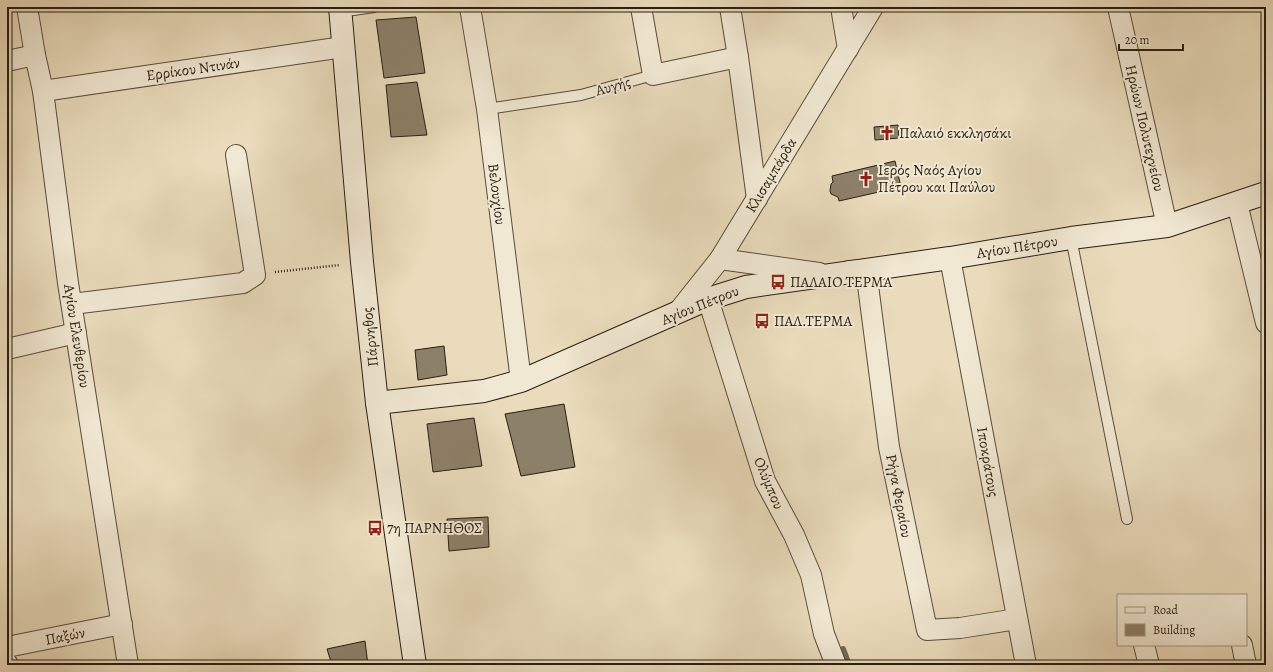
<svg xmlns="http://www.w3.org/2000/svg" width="1273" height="672" font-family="Alegreya,serif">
<rect width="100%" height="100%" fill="#e9dbbb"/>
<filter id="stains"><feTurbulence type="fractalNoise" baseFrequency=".005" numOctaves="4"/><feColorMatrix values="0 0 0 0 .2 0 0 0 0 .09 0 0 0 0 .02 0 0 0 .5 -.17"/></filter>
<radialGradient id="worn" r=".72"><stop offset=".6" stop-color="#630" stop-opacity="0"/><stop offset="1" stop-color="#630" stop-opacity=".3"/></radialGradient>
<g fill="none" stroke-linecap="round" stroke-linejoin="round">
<!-- stream -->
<polyline stroke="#756954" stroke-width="6" points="843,649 849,665"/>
</g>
<!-- building -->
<g fill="#8d8069" stroke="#291e10">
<polygon points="416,17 425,73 384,78 376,20"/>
<polygon points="417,82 427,135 391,137 386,85"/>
<polygon points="898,125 899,138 875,140 874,127"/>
<polygon points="895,161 901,187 839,201 838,197 831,194 830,191 831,184 833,182 832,176"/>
<polygon points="7,216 11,235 7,236"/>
<polygon points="444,346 447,375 418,380 415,350"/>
<polygon points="564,404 575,467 521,476 505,414"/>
<polygon points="474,418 482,466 433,472 427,424"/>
<polygon points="488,517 489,547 449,551 447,519"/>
<polygon points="365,641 368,665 332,665 327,649"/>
</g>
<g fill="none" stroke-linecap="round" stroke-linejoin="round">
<defs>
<g id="lane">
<polyline points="340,12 374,7"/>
<polyline points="487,109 581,95 653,75"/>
<polyline points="1071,238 1127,519"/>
</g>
<g id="street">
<polyline points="27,7 35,55 43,91 68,283 128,665"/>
<polyline points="470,7 487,109 521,381"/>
<polyline points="641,7 653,75 738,57"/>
<polyline points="730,7 738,57 757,199"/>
<polyline points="841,7 848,49"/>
<polyline points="1118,7 1167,226"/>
<polyline points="7,61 35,55"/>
<polyline points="43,91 343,47"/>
<polyline points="1237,203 1266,323"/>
<polyline points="950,258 1026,665"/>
<polyline points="720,259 819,273"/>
<polyline points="849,271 866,270 889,447 927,630 960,628 1017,619"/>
<polyline points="708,299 765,481 794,535 811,575 824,634 836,665"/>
<polyline points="72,304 243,283 255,275 236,155"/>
<polyline points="677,313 720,259 873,7"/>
<polyline points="7,349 76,333"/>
<polyline points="1144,645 1149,665"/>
<polyline points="1242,645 1246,665"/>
<polyline points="7,647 122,624"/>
<polyline points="7,663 7,665"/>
</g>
<g id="secondary">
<polyline points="340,7 362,262 377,403 415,665"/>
<polyline points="377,403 484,391 521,381 708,299 746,287 950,258 1071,238 1167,226 1266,193"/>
</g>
</defs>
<!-- lane casing -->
<use href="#lane" stroke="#594d3b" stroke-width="12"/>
<!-- street casing -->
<use href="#street" stroke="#594d3b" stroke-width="22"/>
<!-- secondary casing -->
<use href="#secondary" stroke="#291e10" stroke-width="24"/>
<!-- path -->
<polyline stroke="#291e10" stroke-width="2.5" stroke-dasharray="1 2" stroke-linecap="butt" points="275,272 340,265"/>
<!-- lane -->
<use href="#lane" stroke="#f1e8d3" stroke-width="10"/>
<!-- street -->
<use href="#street" stroke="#f1e8d3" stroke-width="20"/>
<!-- secondary -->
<use href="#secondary" stroke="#f1e8d3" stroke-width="22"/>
</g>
<!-- icons -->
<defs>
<symbol id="church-bare" viewBox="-9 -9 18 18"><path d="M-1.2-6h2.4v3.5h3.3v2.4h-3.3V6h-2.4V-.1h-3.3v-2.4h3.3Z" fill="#8f2418" stroke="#f1e8d3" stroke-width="2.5" paint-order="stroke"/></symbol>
<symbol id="bus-bare" viewBox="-9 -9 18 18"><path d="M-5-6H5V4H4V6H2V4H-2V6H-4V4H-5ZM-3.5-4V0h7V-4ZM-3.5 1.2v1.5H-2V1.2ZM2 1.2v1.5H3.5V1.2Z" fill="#8f2418" stroke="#f1e8d3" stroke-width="2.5" paint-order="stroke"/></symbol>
</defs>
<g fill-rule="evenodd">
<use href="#church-bare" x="876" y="122" width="22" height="22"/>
<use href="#church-bare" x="855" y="168" width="22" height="22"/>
<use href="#bus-bare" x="767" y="271" width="22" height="22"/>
<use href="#bus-bare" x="751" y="310" width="22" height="22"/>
<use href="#bus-bare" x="364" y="517" width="22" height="22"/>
</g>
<g text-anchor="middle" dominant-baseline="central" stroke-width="4" stroke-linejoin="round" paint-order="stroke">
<!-- street labels -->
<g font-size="15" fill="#291e10" stroke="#f1e8d3">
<text transform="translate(193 69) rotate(-8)">Ερρίκου Ντινάν</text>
<text transform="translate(613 86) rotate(-16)">Αυγής</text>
<text transform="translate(1145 128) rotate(77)">Ηρώων Πολυτεχνείου</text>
<text transform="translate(771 175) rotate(-59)">Κλισαμπάρδα</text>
<text transform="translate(497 194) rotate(83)">Βελουχίου</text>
<text transform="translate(1017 247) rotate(-9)">Αγίου Πέτρου</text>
<text transform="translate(700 305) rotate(-22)">Αγίου Πέτρου</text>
<text transform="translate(77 336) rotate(81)">Αγίου Ελευθερίου</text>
<text transform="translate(370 337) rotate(-96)">Πάρνηθος</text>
<text transform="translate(988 462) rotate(80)">Ιποκράτους</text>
<text transform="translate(769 483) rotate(67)">Ολύμπου</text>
<text transform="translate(899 496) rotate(79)">Ρήγα Φεραίου</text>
<text transform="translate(65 636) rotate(-11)">Παξών</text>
</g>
<!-- poi labels -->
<g font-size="15" fill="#291e10" stroke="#f1e8d3" text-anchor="start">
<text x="899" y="133">Παλαιό εκκλησάκι</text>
<text x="878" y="170">Ιερός Ναός Αγίου<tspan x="878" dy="17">Πέτρου και Παύλου</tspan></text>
<text x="790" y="282">ΠΑΛΑΙΟ ΤΕΡΜΑ</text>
<text x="774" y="321">ΠΑΛ.ΤΕΡΜΑ</text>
<text x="387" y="528">7η ΠΑΡΝΗΘΟΣ</text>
</g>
</g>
<!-- margin -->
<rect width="1273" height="672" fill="none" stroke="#e9dbbb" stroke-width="24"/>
<rect x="8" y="8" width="1257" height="656" fill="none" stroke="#291e10" stroke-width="2"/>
<rect x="12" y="12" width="1249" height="648" fill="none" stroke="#291e10"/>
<!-- legend -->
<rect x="1117" y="594" width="130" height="52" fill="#f1e8d3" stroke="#a19785"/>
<rect x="1125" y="607" width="20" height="6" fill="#f1e8d3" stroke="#a19785"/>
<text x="1153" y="614" font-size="12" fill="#291e10">Road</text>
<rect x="1125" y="624" width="20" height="12" fill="#8d8069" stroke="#a19785"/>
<text x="1153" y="634" font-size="12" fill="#291e10">Building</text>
<!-- scale -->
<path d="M1119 44v6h64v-6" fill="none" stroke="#291e10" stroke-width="2"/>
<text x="1125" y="44" font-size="12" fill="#291e10" stroke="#f1e8d3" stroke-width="3" paint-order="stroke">20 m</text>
<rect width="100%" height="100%" filter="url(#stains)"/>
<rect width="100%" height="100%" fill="url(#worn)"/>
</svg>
